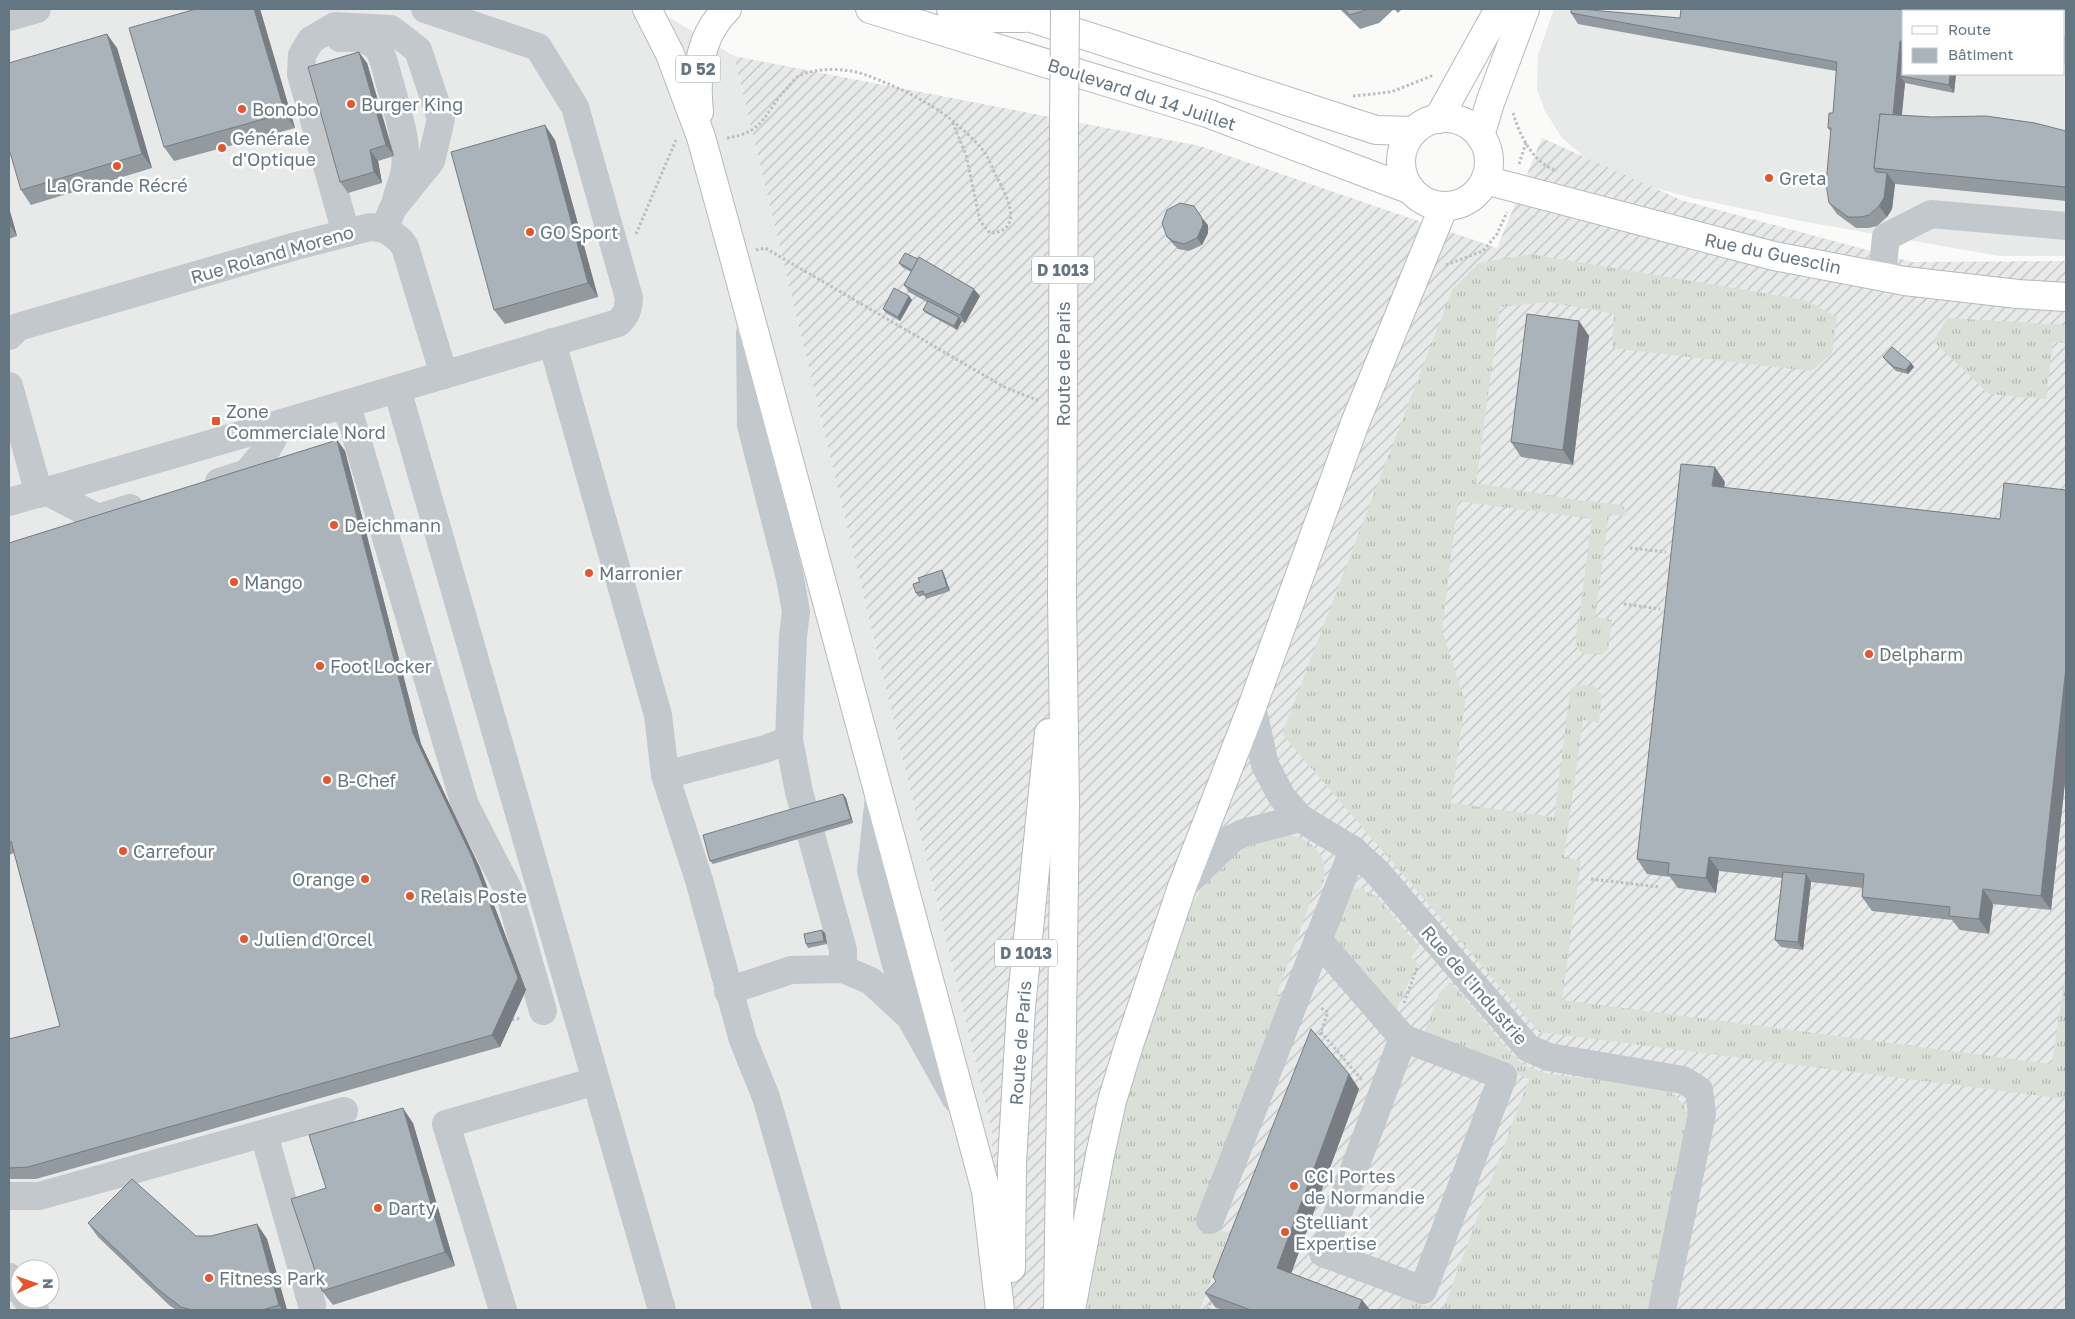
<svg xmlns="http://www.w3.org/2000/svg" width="2075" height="1319" font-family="'Golos Text',sans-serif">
<defs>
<pattern id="industrial-furrows" width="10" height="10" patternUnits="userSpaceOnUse" patternTransform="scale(1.25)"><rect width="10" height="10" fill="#e8e9e9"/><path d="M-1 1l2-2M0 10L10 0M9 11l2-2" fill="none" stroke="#c0c1c2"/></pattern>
<pattern id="grass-tufts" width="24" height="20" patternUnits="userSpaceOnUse" patternTransform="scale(1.25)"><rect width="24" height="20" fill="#dadfd7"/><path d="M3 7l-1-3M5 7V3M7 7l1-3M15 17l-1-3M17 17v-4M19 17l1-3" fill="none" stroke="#b4b9b4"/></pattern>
</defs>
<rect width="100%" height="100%" fill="#fafaf8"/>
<!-- built -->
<g fill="#e8e9e9" fill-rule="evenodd">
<path d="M9 9H655L734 56 992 1131 988 1310H9ZM20 1269H50V1299H20Z"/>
<path d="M1554 9H2066V256H1999L1801 221 1693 198 1635 183 1590 162 1562 138 1545 111 1537 89 1538 55ZM1904 11H2064V74H1904Z"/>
</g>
<!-- industrial -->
<polygon fill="url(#industrial-furrows)" points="734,56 1200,146 1497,248 1542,138 1681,200 1912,262 2066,261 2066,1310 988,1310 992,1131"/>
<!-- grass -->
<g fill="url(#grass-tufts)">
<path d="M1530 254 1805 300 1837 317 1832 353 1811 371 1612 348 1614 314 1548 302 1500 307 1476 483 1578 500 1622 505 1626 511V516L1609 514 1595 617 1612 620 1608 649 1601 655 1582 653 1575 646 1592 519 1458 501 1442 630 1465 702 1451 803 1554 817 1570 690C1576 682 1587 686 1595 686L1602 695 1599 723 1583 720 1564 857 1581 861 1562 1000 2052 1064 2064 981H2066V1099L1539 1032 1282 734 1452 290 1479 263Z"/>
<polygon points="1947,318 2066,325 2066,343 2053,342 2046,399 1989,394 1933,341"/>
<path d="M1280 834C1293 836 1303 837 1313 846 1326 855 1331 887 1313 894L1277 994 1283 997 1197 1224 1229 1233 1200 1310H1087L1089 1282 1120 1106 1185 918 1202 887 1240 843Z"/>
<polygon points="1365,888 1364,891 1376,896 1419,947 1411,957 1417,963 1395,1014 1333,938 1351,889"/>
<path d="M1451 982 1504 1045 1517 1059 1528 1067 1548 1074 1659 1086C1675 1093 1687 1103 1688 1122L1649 1310H1443L1529 1079 1422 1039 1439 993Z"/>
<polygon points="1403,1297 1437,1310 1398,1310"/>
</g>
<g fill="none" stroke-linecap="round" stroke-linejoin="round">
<defs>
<g id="major">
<polyline points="647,9 670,54 701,137 734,257 986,1191 1000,1310"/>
<polyline points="870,9 1207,113 1411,190"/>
<polyline points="951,9 982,18 1024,18"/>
<polyline points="1004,9 1376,130 1414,131"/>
<path d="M699 112C695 75 699 36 727 9"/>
<circle cx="1445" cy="162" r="44"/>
<polyline points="1438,119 1499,9"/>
<polyline points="1480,136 1490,103 1525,9"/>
<polyline points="1485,180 1774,256 1905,281 2018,294 2066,297"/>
<polyline points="1011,1268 1012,1163 1021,1007 1049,733"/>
<polyline points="1058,1310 1065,806 1062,597 1064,130"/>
<polyline points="1071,1310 1100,1155 1112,1101 1129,1045 1182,887 1252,707 1355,423 1444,206"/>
</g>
</defs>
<!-- major casing -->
<use href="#major" stroke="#b5babe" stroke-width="30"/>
<!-- path -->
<g stroke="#bbbfc2" stroke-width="3" stroke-dasharray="2.5 2.5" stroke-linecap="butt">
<polyline points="1353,96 1391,92 1434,75"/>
<path d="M1513 113C1520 136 1533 163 1557 171"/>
<path d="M727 138C767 132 764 111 788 87 791 84 795 78 799 76 815 67 849 68 866 75 896 86 928 101 953 121 963 130 975 140 983 150 988 157 992 166 995 174 1005 192 1027 231 990 233L980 221 966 155 952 121"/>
<polyline points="1519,164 1526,143"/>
<polyline points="636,234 676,140"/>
<polyline points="756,250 765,248 1006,388 1040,401"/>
<polyline points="1446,265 1483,251 1497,234 1507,212"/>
<polyline points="1630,548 1666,552"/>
<polyline points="1624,604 1660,609"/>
<polyline points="1591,879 1660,887"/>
<polyline points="1404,1003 1418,965"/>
<polyline points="512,1020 521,1018"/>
<polyline points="1321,1032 1362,1080"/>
<polyline points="1318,1040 1328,1012 1319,1007"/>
<polyline points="1208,1310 1212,1298"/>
</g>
<!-- minor -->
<g stroke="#c3c8cc" stroke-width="28">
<polyline points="2027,9 2027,11"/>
<polyline points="9,17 37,9"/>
<path d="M340 38C353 37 371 38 379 50 385 60 387 76 391 87 398 114 408 142 405 170 403 180 399 190 396 200"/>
<polyline points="2064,49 2066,50"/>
<polyline points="346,233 301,74 302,55 311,40 335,26 391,29 418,50 441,119 431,161 393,208 384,229"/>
<polyline points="1882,275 1886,237 1931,214 2066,226"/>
<polyline points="750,333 751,425 790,578 796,612 793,636 789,740 799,792 843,950 843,969"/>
<polyline points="9,336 18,327 296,246 370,227 384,229 391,233 400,240 405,247 444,375"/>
<polyline points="552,342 658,715 665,775 699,880 743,1040 766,1097 827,1310"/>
<polyline points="9,386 39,494"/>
<polyline points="397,389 662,1310"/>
<polyline points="341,406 351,419 465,805 508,889 543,1011"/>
<polyline points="219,482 247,473 267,449 282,423"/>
<polyline points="48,492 98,518 130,508"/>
<path d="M9 502 282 423 618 323C627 315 628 309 629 298L575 107 538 47 425 9"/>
<polyline points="1252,707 1265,765 1282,797 1300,818 1353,850 1377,872 1528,1048 1549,1057 1683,1080 1699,1090 1702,1114 1662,1310"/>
<polyline points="665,775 765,749 789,740"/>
<polyline points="879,796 871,871 910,1017"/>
<polyline points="1182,887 1233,838 1243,833 1300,818"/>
<polyline points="1318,940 1403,1038 1503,1076 1423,1290 1323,1253 1403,1038"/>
<polyline points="728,991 791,970 843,969 871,981 910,1017 956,1099"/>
<polyline points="264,1134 312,1305"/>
<polyline points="9,1196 39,1196 344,1111"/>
<polyline points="1210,1220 1353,850"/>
<polyline points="9,1277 20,1291"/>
<polyline points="26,1299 35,1310"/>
<polyline points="503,1310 446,1124 596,1081"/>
</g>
<!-- major -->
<use href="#major" stroke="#fff" stroke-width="28"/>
<defs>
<polyline id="major-bridge" points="1064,130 1065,9"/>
</defs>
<!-- major-bridge casing -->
<use href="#major-bridge" stroke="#b5babe" stroke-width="30" stroke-linecap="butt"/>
<!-- major-bridge -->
<use href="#major-bridge" stroke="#fff" stroke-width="28"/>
</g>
<!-- wall -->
<g fill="#929a9f">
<polygon points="260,9 295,128 174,161 164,147"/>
<polygon points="1340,9 1402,9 1398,13 1394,9 1379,23 1360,29"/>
<polygon points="1904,11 1904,74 1956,74 1954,93 1905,83 1902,115 2066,131 2066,201 1895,184 1892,209 1887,217 1877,226 1869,228 1856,228 1837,214 1829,203 1831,132 1828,128 1833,113 1836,71 1578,24 1571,13 1680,18"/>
<polygon points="117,48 152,168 31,205 21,190"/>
<polygon points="367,63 394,156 378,161 382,183 348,193 340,182"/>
<polygon points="555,140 598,297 505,324 494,310"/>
<polygon points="9,208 17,236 9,239"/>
<polygon points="1208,225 1208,233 1202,245 1189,251 1178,249 1173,244 1167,237"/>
<polygon points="899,263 980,296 965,323 961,321 957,330 926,313 923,310 927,302 909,292 904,285 911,272 902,267"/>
<polygon points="909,296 912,300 900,321 886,313 883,309"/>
<polygon points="1579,321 1589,336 1573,465 1521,457 1511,442"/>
<polygon points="1883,357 1911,363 1914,367 1908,374 1896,371 1886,361"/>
<polygon points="337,440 345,451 421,744 480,868 526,990 500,1047 36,1179 9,1179 9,1039 60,1026 14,853 9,855 9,543"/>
<polygon points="1725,482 1724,488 2000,519 2066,490 2066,773 2051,910 1993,904 1989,934 1960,930 1952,920 1872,911 1862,897 1863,888 1811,882 1803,950 1781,947 1775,940 1782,878 1719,871 1716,893 1678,888 1670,877 1647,874 1637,859"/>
<polygon points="942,570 944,574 950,591 926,599 924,595 919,597 916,593 920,582"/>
<polygon points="843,794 846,798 853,823 713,864 710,861"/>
<polygon points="825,933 827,944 808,948 806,944"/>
<polygon points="1349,1074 1359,1089 1291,1273 1362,1300 1370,1310 1222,1310 1215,1307 1205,1293 1216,1281"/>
<polygon points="413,1123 455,1266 333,1305 322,1291 326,1188"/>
<polygon points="88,1223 196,1236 211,1236 257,1224 267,1239 287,1310 176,1310 169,1305 98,1237"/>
</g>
<!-- shaded-wall -->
<g fill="#777d82">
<polygon points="254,9 260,9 295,128 285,113"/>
<rect x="1927" y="9" width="9" height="2"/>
<polygon points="107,34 117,48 152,168 142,154"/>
<polygon points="1900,41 1904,46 1900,76 1905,83 1900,130 1893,119"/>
<polygon points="359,52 367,63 394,156 386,145"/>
<polygon points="1950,74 1956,74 1954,93 1949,85"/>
<polygon points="545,125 555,140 598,297 588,283"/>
<polygon points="370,150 378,161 382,183 374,172"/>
<polygon points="1887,173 1895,184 1892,209 1887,217 1879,206"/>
<polygon points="9,208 17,236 9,224"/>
<polygon points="1202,218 1208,225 1208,233 1202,245 1197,238"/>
<polygon points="974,289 980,296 965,323 960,315"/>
<polygon points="909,296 912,300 900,321 898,317"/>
<polygon points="959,317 962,321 957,330 954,326"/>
<polygon points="1579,321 1589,336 1573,465 1563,450"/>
<polygon points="1911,363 1914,367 1908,374 1906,370"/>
<polygon points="337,440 345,451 421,744 480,868 526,990 500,1047 492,1035"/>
<polygon points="1715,467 1725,482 1722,501 1712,486"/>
<polygon points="942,570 944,574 950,591 947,587"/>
<polygon points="2066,667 2066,773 2051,910 2041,896"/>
<polygon points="843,794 846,798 853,823 851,819"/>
<polygon points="1709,857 1719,871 1716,893 1706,878"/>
<polygon points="1806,874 1811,882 1803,950 1798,942"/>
<polygon points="1983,889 1993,904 1989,934 1979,919"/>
<polygon points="822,930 825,933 827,944 824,941"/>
<polygon points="1349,1074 1359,1089 1288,1282 1277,1268"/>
<polygon points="403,1108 413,1123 455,1266 445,1252"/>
<polygon points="257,1224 267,1239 287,1310 283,1310 279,1305"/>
<polygon points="1362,1300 1370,1310 1358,1310"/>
</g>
<!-- building -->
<g fill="#aab3b9" stroke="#777d82">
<polygon points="196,9 254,9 285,113 164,147 129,28"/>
<polygon points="1344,9 1369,9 1350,15"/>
<polygon points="1571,9 1580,9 1680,18 1681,9 1927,9 1927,11 1904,11 1904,41 1900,41 1893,115 1880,114 1874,168 1876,172 1887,173 1884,198 1879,206 1869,215 1861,217 1848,217 1829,203 1826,184 1831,128 1828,128 1829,113 1833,113 1837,62 1571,13"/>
<polygon points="107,34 142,154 21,190 9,149 9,63"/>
<polygon points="1903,45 1904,45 1904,74 1950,74 1949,85 1900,76"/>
<polygon points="359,52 386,145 370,150 374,172 340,182 308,67"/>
<polygon points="1880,114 1932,117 1986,116 2035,123 2066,131 2066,187 1874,168"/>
<polygon points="545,125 588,283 494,310 451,152"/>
<polygon points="1180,203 1194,206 1202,218 1203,225 1197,238 1184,244 1173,241 1167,237 1162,223 1167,210"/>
<polygon points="905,253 918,259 912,270 899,263"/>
<polygon points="919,257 974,289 960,315 904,285"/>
<polygon points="894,288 909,296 898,317 883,309"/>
<polygon points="928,301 959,317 954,326 923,310"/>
<polygon points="1527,314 1579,321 1563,450 1511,442"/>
<polygon points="1892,347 1911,363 1906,370 1894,367 1883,357"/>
<polygon points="337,440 413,733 472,857 518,978 492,1035 28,1167 9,1168 9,1039 60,1026 11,841 9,842 9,543"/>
<polygon points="1681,464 1715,467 1712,486 2000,519 2004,483 2066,490 2066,667 2041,896 1983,889 1979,919 1949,916 1950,907 1862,897 1864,874 1709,857 1706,878 1668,874 1669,863 1637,859"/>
<polygon points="942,570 947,587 924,595 923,591 916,593 913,584 920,582 918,578"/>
<polygon points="843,794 851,819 710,861 703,835"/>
<polygon points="1783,872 1806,874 1798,942 1775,940"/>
<polygon points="822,930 824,941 806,944 804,934"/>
<polygon points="1311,1029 1349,1074 1277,1268 1362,1300 1358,1310 1251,1310 1205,1293 1216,1281 1213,1277"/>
<polygon points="403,1108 445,1252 322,1291 291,1199 326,1188 309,1135"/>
<polygon points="132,1179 196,1236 211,1236 257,1224 279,1305 262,1310 192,1310 181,1307 159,1290 88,1223"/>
</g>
<!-- markers -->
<g fill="#e4572e" stroke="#fff" stroke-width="2">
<circle cx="351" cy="104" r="5"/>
<circle cx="242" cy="109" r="5"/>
<circle cx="222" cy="148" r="5"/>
<circle cx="117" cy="166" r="5"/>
<circle cx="1769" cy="178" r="5"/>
<circle cx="530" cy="232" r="5"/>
<rect x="211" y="416" width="10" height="10" rx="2.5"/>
<circle cx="334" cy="525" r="5"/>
<circle cx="589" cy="573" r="5"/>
<circle cx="234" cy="582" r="5"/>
<circle cx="1869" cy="654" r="5"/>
<circle cx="320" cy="666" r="5"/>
<circle cx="327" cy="780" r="5"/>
<circle cx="123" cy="851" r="5"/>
<circle cx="365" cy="879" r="5"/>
<circle cx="410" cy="896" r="5"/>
<circle cx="244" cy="939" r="5"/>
<circle cx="1294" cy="1186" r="5"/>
<circle cx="378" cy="1208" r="5"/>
<circle cx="1285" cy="1232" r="5"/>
<circle cx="209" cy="1278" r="5"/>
</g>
<g text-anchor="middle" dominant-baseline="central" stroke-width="5" stroke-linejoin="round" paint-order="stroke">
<!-- shield labels -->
<g fill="#fff" stroke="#939fa8" stroke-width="1">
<rect x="675.5" y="55.5" width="45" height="27" rx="4"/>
<rect x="1032" y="256.5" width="62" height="27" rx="4"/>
<rect x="995" y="939.5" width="62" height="27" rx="4"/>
</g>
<g font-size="16" font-weight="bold" fill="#657683">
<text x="698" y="69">D 52</text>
<text x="1063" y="270">D 1013</text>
<text x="1026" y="953">D 1013</text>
</g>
<!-- street labels -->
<g font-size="18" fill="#657683" stroke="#fff">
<text transform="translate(1142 94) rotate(18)">Boulevard du 14 Juillet</text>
<text transform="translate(1773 253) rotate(12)">Rue du Guesclin</text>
<text transform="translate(272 254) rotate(-16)">Rue Roland Moreno</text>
<text transform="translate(1063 364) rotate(-90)">Route de Paris</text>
<text transform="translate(1475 985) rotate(49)">Rue de l'Industrie</text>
<text transform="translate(1020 1043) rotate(-86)">Route de Paris</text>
</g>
<!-- poi labels -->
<g font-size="18" fill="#657683" stroke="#fff" text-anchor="start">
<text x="361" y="104">Burger King</text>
<text x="252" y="109">Bonobo</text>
<text x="232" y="138">Générale<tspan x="232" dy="21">d'Optique</tspan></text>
<text x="1779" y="178">Greta</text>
<text x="117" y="185" text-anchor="middle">La Grande Récré</text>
<text x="540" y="232">GO Sport</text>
<text x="226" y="411">Zone<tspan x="226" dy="21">Commerciale Nord</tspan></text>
<text x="344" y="525">Deichmann</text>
<text x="599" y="573">Marronier</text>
<text x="244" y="582">Mango</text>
<text x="1879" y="654">Delpharm</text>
<text x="330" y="666">Foot Locker</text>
<text x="337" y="780">B-Chef</text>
<text x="133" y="851">Carrefour</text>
<text x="355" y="879" text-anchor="end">Orange</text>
<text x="420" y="896">Relais Poste</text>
<text x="254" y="939">Julien d'Orcel</text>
<text x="1304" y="1176">CCI Portes<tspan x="1304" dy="21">de Normandie</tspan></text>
<text x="388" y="1208">Darty</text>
<text x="1295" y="1222">Stelliant<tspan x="1295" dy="21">Expertise</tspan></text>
<text x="219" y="1278">Fitness Park</text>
</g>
</g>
<!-- border -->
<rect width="2075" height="1319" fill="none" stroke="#657683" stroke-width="20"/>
<!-- legend -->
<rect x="1902" y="10" width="162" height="65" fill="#ffffff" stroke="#c1c8cd"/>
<rect x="1912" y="26" width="25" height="8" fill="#ffffff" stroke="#c1c8cd"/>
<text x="1948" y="35" font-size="15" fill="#657683">Route</text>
<rect x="1912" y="48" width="25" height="15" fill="#aab3b9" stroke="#c1c8cd"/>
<text x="1948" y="60" font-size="15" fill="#657683">Bâtiment</text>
<!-- north arrow -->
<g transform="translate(35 1284) rotate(88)"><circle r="24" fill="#ffffff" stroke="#c1c8cd"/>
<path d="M0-4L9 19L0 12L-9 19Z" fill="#e4572e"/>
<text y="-8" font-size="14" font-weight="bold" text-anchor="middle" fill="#657683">N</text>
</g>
</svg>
